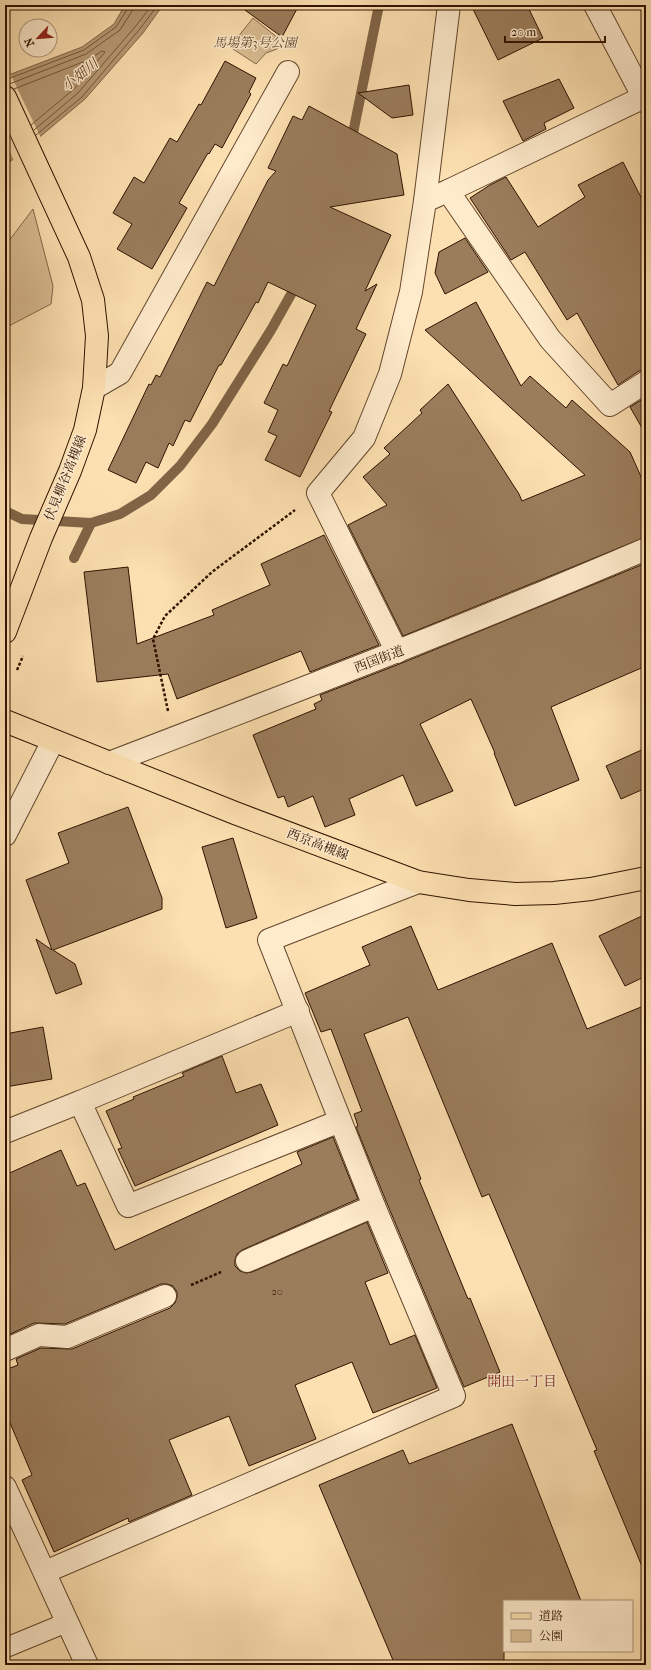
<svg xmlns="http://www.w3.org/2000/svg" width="651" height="1670" font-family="'IM FELL French Canon','Noto Serif JP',serif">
<rect width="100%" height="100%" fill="#fde0b1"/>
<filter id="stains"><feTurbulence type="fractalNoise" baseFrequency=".005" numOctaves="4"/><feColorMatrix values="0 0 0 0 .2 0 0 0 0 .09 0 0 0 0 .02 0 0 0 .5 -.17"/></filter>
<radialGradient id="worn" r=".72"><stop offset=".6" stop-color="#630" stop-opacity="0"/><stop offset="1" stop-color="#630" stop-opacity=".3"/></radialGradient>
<!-- green -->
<g fill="#dabd93" stroke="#85684a">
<polygon points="253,18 278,38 277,49 266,53 256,64 230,47"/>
<polygon points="33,209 53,286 51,304 5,328 5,246"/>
</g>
<!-- water -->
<polygon fill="#b79a75" stroke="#816446" points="125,5 163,5 143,33 85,99 5,166 5,79 6,76 82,47 114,24"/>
<!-- pier -->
<polygon fill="#fde0b1" points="10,73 41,138 14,161 5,140 5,75"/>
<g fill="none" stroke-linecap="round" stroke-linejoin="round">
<!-- shore -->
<g stroke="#74563a" stroke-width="1">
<polyline points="5,80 84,50 116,27 128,8 128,5"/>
<polyline points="7,85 86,54 120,30 132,11 133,5"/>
<polyline points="14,89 88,60 102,51 105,52 74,89 31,125"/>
<polyline points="34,130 78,93 135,27 152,5"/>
<polyline points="36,135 82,97 139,30 158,5"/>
</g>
<!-- stream -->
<g stroke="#816446" stroke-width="10">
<polyline points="351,143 379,5"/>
<polyline points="5,511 22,519 91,523 120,514 151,495 180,466 212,424 271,330 298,282"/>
<polyline points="74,558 91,523"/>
</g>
</g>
<!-- building -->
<g fill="#9b7d5c" stroke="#301200">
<polygon points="238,5 299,5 282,37"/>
<polygon points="471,5 527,5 543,38 498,60"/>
<polygon points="225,61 256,78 249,92 251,94 222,148 215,144 209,154 208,153 179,203 187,208 152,269 117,249 132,224 113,213 134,177 144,183 170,138 177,142 199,104 201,105"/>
<polygon points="559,79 574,108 544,123 546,129 523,141 503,101"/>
<polygon points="409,85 413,115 392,118 358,93"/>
<polygon points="309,106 397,154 404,195 330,207 391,235 365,291 377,284 356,329 366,334 329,411 332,412 300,477 265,460 277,436 268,432 278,410 264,403 283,364 287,366 316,305 268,282 258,303 256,302 221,365 219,365 190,422 185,420 173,446 169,443 158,468 146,462 136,483 108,470 149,384 151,385 156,375 160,377 207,282 214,286 268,180 276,171 268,168 293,116 302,120"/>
<polygon points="623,162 646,207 646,370 639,371 618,385 577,313 567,320 525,252 511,260 470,198 490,185 506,177 538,227 585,197 578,185"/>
<polygon points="465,238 488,272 445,294 435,273 439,252"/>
<polygon points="476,302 521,386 530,376 566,408 572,400 630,452 646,488 646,537 403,636 348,525 387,505 363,477 390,454 384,448 422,413 420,410 448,384 519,494 522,501 585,475 425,330"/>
<polygon points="646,397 646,435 630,407"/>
<polygon points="324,535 379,645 310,672 301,651 177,699 168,674 97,682 84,572 128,567 137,644 214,615 212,610 270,585 261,564"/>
<polygon points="646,563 646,666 551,707 579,780 515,806 494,753 495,753 471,699 420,724 453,791 416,806 403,775 349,799 355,815 325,827 313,796 288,807 284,796 278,798 253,735 316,709 314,704 322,700 320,695 402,663"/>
<polygon points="646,748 646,788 621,799 606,766"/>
<polygon points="128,807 162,898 162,909 53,950 75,964 82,984 56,994 36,939 52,950 26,880 69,863 58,833"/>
<polygon points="233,838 257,918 226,928 202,847"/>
<polygon points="646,914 646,976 625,986 599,936"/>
<polygon points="411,926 438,990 552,943 587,1029 646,1005 646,1576 594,1451 597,1450 489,1194 482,1197 408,1017 364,1034 421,1179 419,1180 468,1299 470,1298 500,1372 464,1387 386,1201 356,1127 358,1126 354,1114 362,1111 331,1029 321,1032 305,993 370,965 362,947"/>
<polygon points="43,1027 52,1079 5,1087 5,1034"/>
<polygon points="222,1056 236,1093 261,1084 278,1125 135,1186 118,1149 122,1148 106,1111 134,1099 133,1097 184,1076 182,1073"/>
<polygon points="333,1137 358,1199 242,1250 237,1254 235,1260 235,1266 240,1271 246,1273 252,1272 367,1222 388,1273 365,1282 390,1345 415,1335 437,1388 373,1413 352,1362 295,1385 316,1439 249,1466 229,1416 169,1440 192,1495 129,1522 128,1518 54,1552 22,1480 32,1475 5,1411 5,1370 18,1365 16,1359 41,1348 72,1349 170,1308 175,1303 177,1297 177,1292 173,1286 167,1284 161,1284 65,1324 34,1323 6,1336 5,1175 61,1150 77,1186 85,1183 115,1250 302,1164 297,1152"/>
<polygon points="512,1424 581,1601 504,1601 504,1665 395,1665 319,1485 403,1450 409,1464"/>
</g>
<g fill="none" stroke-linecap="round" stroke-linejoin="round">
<defs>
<polyline id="lane" points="5,1648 68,1622"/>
<g id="street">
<polyline points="595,5 646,102"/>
<polyline points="448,191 646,96"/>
<polyline points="425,201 448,191 550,339 610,405 646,382"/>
<polyline points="94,388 120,373 288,72"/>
<polyline points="397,652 318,493 364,438 390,374 411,292 425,201 449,5"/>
<path d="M109 763C289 694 469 625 646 549"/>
<polyline points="5,835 53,741"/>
<polyline points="80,1102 298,1011"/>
<polyline points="5,1132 80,1102 128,1206 340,1121"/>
<polyline points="247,1261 374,1206"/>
<polyline points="5,1350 39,1335 67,1337 165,1296"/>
<polyline points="5,1487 87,1665"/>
<polyline points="45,1572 454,1396 374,1206 269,940 418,882"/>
</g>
<g id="primary">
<polyline points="5,97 79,257 93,300 97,336 94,388 85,430 70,471 41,538 5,632"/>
<polyline points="5,721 235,813 418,882 469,890 515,894 554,893 591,889 646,878"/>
</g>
</defs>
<!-- lane casing -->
<use href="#lane" stroke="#63462c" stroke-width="21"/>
<!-- street casing -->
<use href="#street" stroke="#63462c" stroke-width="24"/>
<!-- primary casing -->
<use href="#primary" stroke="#301200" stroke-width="24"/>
<!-- path -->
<g stroke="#301200" stroke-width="2.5" stroke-dasharray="3 2" stroke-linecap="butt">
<polyline points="17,670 23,656"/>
<polyline points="168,711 153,639 165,616 212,572 295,510"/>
<polyline points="191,1285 221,1272"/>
</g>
<!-- lane -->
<use href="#lane" stroke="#feebcc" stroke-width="19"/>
<!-- street -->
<use href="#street" stroke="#feebcc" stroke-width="22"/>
<!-- primary -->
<use href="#primary" stroke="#fde0b1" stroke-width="22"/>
</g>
<g text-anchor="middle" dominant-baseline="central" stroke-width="3" stroke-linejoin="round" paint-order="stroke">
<!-- number labels -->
<g font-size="11" fill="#4b2d17">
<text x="277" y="1291">20</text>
</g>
<!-- park labels -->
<g font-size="13" font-style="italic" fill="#63452c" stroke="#feebcc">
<text x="255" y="42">馬場第3号公園</text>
</g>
<!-- street labels -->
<g font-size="13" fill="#301200" stroke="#feebcc">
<text transform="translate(65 478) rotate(-68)">伏見柳谷高槻線</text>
<text transform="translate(379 659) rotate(-21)">西国街道</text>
<text transform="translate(318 844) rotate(21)">西京高槻線</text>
</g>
<!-- water labels -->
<g font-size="14" font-style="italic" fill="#66482f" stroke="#feebcc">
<text transform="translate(80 75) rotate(-39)">小畑川</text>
</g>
<!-- neighbourhood labels -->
<g font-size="14" fill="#7a1f14" stroke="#feebcc">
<text x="522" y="1381">開田一丁目</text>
</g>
</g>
<!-- margin -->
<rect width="651" height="1670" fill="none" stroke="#fde0b1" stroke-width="20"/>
<rect x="6" y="6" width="639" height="1658" fill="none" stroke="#301200" stroke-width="2"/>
<rect x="10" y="10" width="631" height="1650" fill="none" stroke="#301200"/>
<!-- legend -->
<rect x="503" y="1600" width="130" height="52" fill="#feebcc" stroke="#ac947a"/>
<rect x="511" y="1613" width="20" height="6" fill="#fde0b1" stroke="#ac947a"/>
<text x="539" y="1620" font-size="12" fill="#301200">道路</text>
<rect x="511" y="1630" width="20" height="12" fill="#dabd93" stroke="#ac947a"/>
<text x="539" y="1640" font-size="12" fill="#301200">公園</text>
<!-- north arrow -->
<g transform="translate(38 38) rotate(244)"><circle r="19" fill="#feebcc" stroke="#ac947a"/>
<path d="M0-3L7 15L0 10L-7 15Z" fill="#8f2418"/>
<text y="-6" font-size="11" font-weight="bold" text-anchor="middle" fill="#301200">N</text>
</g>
<!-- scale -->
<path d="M505 36v6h100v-6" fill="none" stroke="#301200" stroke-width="2"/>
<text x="511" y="36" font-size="12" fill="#301200" stroke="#feebcc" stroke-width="3" paint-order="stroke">20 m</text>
<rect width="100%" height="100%" filter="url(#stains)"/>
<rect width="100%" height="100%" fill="url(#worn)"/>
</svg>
